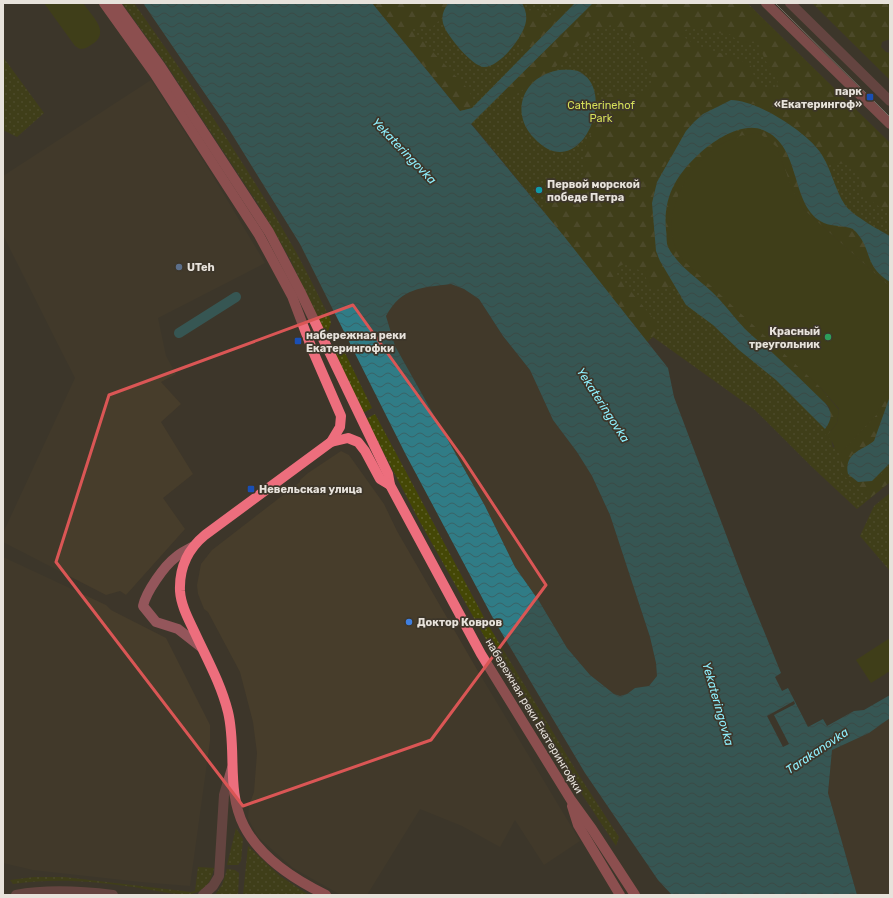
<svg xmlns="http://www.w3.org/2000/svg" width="893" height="898" font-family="Rubik,sans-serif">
<defs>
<pattern id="green-dots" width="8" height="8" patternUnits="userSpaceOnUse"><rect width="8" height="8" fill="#444706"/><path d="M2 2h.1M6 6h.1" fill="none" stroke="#5f612a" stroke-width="1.8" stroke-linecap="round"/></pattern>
<pattern id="forest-firs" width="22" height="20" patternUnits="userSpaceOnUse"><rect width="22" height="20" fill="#444706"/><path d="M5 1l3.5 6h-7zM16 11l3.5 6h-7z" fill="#5f612a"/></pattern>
<pattern id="water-waves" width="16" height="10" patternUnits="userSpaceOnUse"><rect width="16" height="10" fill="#307c86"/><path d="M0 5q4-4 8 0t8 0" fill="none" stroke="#396367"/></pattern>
</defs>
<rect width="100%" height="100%" fill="#3d362a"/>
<!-- built -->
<g fill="#473d2b">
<polygon points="151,80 211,173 265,263 158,318 166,356 176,374 161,382 181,404 161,422 193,474 163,498 185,529 126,595 120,591 106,595 3,542 3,533 75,378 3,235 3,176"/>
<polygon points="451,284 464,289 479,299 503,336 530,370 553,420 577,452 592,476 610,515 650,637 656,663 657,676 649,686 635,688 627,694 620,696 614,694 590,675 567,648 539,601 515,567 485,506 395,346 386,316 393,303 415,288"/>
<polygon points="341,451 349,455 384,504 397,531 479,673 580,841 544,865 515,820 500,847 462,826 420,809 367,895 341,895 293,868 258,837 252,826 248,818 249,806 254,792 257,753 253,722 240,672 208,612 204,609 198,594 197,585 201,564 212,550 300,482 300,480 308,473"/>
<polygon points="3,557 106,605 111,610 166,638 210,725 210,741 190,886 141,882 33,870 3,863"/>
<polygon points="890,718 890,895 857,895 828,793 832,750 869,733"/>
</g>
<!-- green -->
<g fill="url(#green-dots)">
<path d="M122 3H134C190 82 244 161 292 245 306 269 317 294 330 318L331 323 328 331 323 330 290 259 260 207 166 64Z"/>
<polygon points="372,3 747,3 890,143 890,287 802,208 820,387 833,448 890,386 890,482 857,509 812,467 755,410 653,337 647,342 563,235"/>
<polygon points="3,57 44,113 17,137 3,130"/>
<polygon points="330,344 338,347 345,353 372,408 363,413"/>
<polygon points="375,414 487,623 580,777 619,837 616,846 532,718 497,659 420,522 366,419"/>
<polygon points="890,493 890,571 860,536 874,506"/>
<polygon points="236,828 243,839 241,861 238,865 227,865"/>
<polygon points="248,846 280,876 309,895 243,895"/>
<path d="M198 867 214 868C212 881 204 892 191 894 177 896 148 889 133 887 92 881 54 878 13 884L10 880 34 877H64L191 892 195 891Z"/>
<polygon points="227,869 235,870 239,873 238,895 215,895 222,885"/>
</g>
<!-- forest -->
<g fill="url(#forest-firs)" fill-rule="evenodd">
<polygon points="372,3 448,3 442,18 430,29 413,27 412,30 468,89 473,99 471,108 460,111"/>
<path d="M564 3H575L530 49C517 46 519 40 523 30 525 24 526 18 526 11 537 9 543 9 550 19L563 6Z"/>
<path d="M593 3H747L890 143V214L861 194 862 177 849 163 828 165 810 139 754 104 717 106 703 114 686 131 663 169 657 182 652 203 656 251 660 261 675 285 661 289 653 290 648 284 644 272 624 264 616 268 615 272 656 322 657 332 647 342 541 208 552 198 559 196 574 207 579 201 577 191 585 167 582 154 594 127 600 104 605 96 613 92 629 94 643 93 653 83C651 77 651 70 648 64 642 51 632 41 625 28L611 25 596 29 551 71 509 99 501 93ZM693 27C705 29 717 35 728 33L741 43H758L765 60 778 80 776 88H767L755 80 751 66C731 52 704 53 684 37L685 30Z"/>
<polygon points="812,3 890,3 890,39 882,42 881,47 886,52 890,53 890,80"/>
<path d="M755 128 763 130 776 139 785 149 803 199 832 225 847 226 858 233 867 246 868 257 875 271 890 282V287L802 208 790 185 785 168 743 135C708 149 695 162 678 195L820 387 839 410 837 423 827 436 823 432 830 408 825 403C800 378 773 355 747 331 734 318 724 303 710 290 696 277 676 265 668 247 666 243 667 237 666 232 664 206 669 191 684 170 701 147 726 130 755 128Z"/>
<polygon points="890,386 890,396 876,437 870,444 852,454 847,470 879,477 890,463 890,482 869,499 842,474 840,454 877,414 883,394"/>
</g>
<!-- pitch -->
<g fill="#444706">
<path d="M44 3H83C91 15 110 31 94 43 89 46 86 49 80 49L75 46Z"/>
<path d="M759 133 777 147 790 185 802 208 890 287V386L883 394 877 414 840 454C833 447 834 442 827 436L837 423 839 409 820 387 684 261C681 257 678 252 676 248 661 216 687 167 714 149 727 139 743 135 759 133Z"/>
<polygon points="890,638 890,671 871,683 856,660"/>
</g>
<!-- water -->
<g fill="url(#water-waves)" fill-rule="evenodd">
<path d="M143 3H372L460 111 472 108 575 3H593L471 124 563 235 668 368 674 397 744 582 781 673 775 677 782 691 788 688 808 727 823 719 827 726 854 711 864 710 890 695V718L869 733 832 750 828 793 857 895H672L658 880 585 773 494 620 406 455 300 244 227 126ZM451 284 464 289 479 299 503 336 530 370 553 420 577 452 592 476 610 515 650 637 656 663 657 676 649 686 635 688 627 694 620 696 614 694 590 675 567 648 539 601 515 567 485 506 395 346 386 316C402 287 421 288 451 284Z"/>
<path d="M448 3H522C525 9 527 14 526 21 524 36 500 67 484 67 473 67 445 34 443 23 441 15 444 10 448 3Z"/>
<path d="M559 70C565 70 574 69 580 72 619 93 579 187 534 138 509 111 524 76 559 70Z"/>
<path d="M731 100C757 100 809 133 822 155 832 171 835 190 845 205 852 215 879 230 890 236V282C862 265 874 249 853 229 844 225 833 227 824 223 789 207 803 146 763 130 743 121 714 140 700 153 676 175 663 197 666 230 667 235 666 243 668 247 678 266 696 277 711 291 723 302 733 316 745 329 755 339 767 347 777 357 794 372 809 388 825 403 833 412 832 420 825 429L776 380 739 350 713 325 686 305 660 261 656 251 652 203 657 182 686 131 694 122 703 114Z"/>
<path d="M890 396V463L872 481 858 482 848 474C844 453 861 451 874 441Z"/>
</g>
<!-- pier -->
<g fill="#3d362a">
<polygon points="391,331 391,338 346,341 343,334"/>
<polygon points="794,701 795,704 774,715 789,744 783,747 767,716"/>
</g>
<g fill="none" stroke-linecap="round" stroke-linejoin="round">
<!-- canal -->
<polyline stroke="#307c86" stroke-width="10" points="179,333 236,297"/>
<!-- minor -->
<path stroke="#94565b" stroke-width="10" d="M192 547C187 550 180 553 176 557 164 566 146 592 143 606L156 622 178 629 201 647"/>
<!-- tertiary -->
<g stroke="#94565b" stroke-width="10">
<polyline points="790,3 890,101"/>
<path d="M16 895C47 889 81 891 113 895"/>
<polyline points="203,895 213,886 219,876 224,795 232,768"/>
</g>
<!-- secondary -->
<polyline stroke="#c7646f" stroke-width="10" points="766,3 890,124"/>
<!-- primary -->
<g stroke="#ed6e7d" stroke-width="10">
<path d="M104 3 154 73 259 235 292 296 312 349 341 416 340 427 331 442 205 535C188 549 179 567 180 591 181 606 189 620 195 633 207 659 221 684 228 712 237 749 226 791 244 826 260 857 295 880 326 895"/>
<polyline points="115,3 161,67 269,232 300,291 388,474 390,485 481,654 571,800 592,829 635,895"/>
<polyline points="331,442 348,438 358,442 365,451 380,479 390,485"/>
<polyline points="572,806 578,825 620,895"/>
</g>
<!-- tram -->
<polyline stroke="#b9b3ab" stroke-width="1" points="775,3 890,117"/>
</g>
<!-- marked area -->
<path d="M0 0H893V898H0ZM353 305 462 457 546 585 431 740 243 806 56 562 109 395Z" fill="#3d362a" fill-opacity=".55" fill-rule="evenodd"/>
<path fill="none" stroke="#da5655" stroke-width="3" stroke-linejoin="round" d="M353 305 462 457 546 585 431 740 243 806 56 562 109 395Z"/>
<!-- markers -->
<g fill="#1a4fb4" stroke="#3d362a" stroke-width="1.5">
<rect x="866" y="93" width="8" height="8" rx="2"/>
<rect x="294" y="337" width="8" height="8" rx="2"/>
<rect x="247" y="485" width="8" height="8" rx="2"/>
</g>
<circle fill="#0f9aa8" stroke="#3d362a" stroke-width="1.5" cx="539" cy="190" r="4"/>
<circle fill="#5c6f8a" stroke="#3d362a" stroke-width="1.5" cx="179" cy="267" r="4"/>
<circle fill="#2e9e5b" stroke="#3d362a" stroke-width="1.5" cx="828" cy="337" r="4"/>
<circle fill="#3f7fe0" stroke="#3d362a" stroke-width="1.5" cx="409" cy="622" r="4"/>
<g text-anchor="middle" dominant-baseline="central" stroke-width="3.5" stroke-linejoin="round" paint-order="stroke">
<!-- poi labels -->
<g font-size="11" font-weight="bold" fill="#e7e2db" stroke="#3d362a" text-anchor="start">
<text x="862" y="91" text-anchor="end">парк<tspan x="862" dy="13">«Екатерингоф»</tspan></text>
<text x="547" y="184">Первой морской<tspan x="547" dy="13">победе Петра</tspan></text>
<text x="187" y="267">UTeh</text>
<text x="820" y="331" text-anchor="end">Красный<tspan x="820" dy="13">треугольник</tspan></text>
<text x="306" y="335">набережная реки<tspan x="306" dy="13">Екатерингофки</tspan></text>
<text x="259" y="489">Невельская улица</text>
<text x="417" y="622">Доктор Ковров</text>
</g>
<!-- park labels -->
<g font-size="11" fill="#d5df59" stroke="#3d362a">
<text x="601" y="105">Catherinehof<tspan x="601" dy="13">Park</tspan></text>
</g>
<!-- street labels -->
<g font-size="11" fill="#e7e2db" stroke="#3d362a">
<text transform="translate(534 716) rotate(59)">набережная реки Екатерингофки</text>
</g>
<!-- water labels -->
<g font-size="12" font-style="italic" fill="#8eeffd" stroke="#3d362a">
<text transform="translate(404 151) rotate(46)">Yekateringovka</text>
<text transform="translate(603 405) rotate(57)">Yekateringovka</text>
<text transform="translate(718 704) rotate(74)">Yekateringovka</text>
<text transform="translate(817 751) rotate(-34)">Tarakanovka</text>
</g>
</g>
<!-- border -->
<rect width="893" height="898" fill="none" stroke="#e7e2db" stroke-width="8"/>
</svg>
